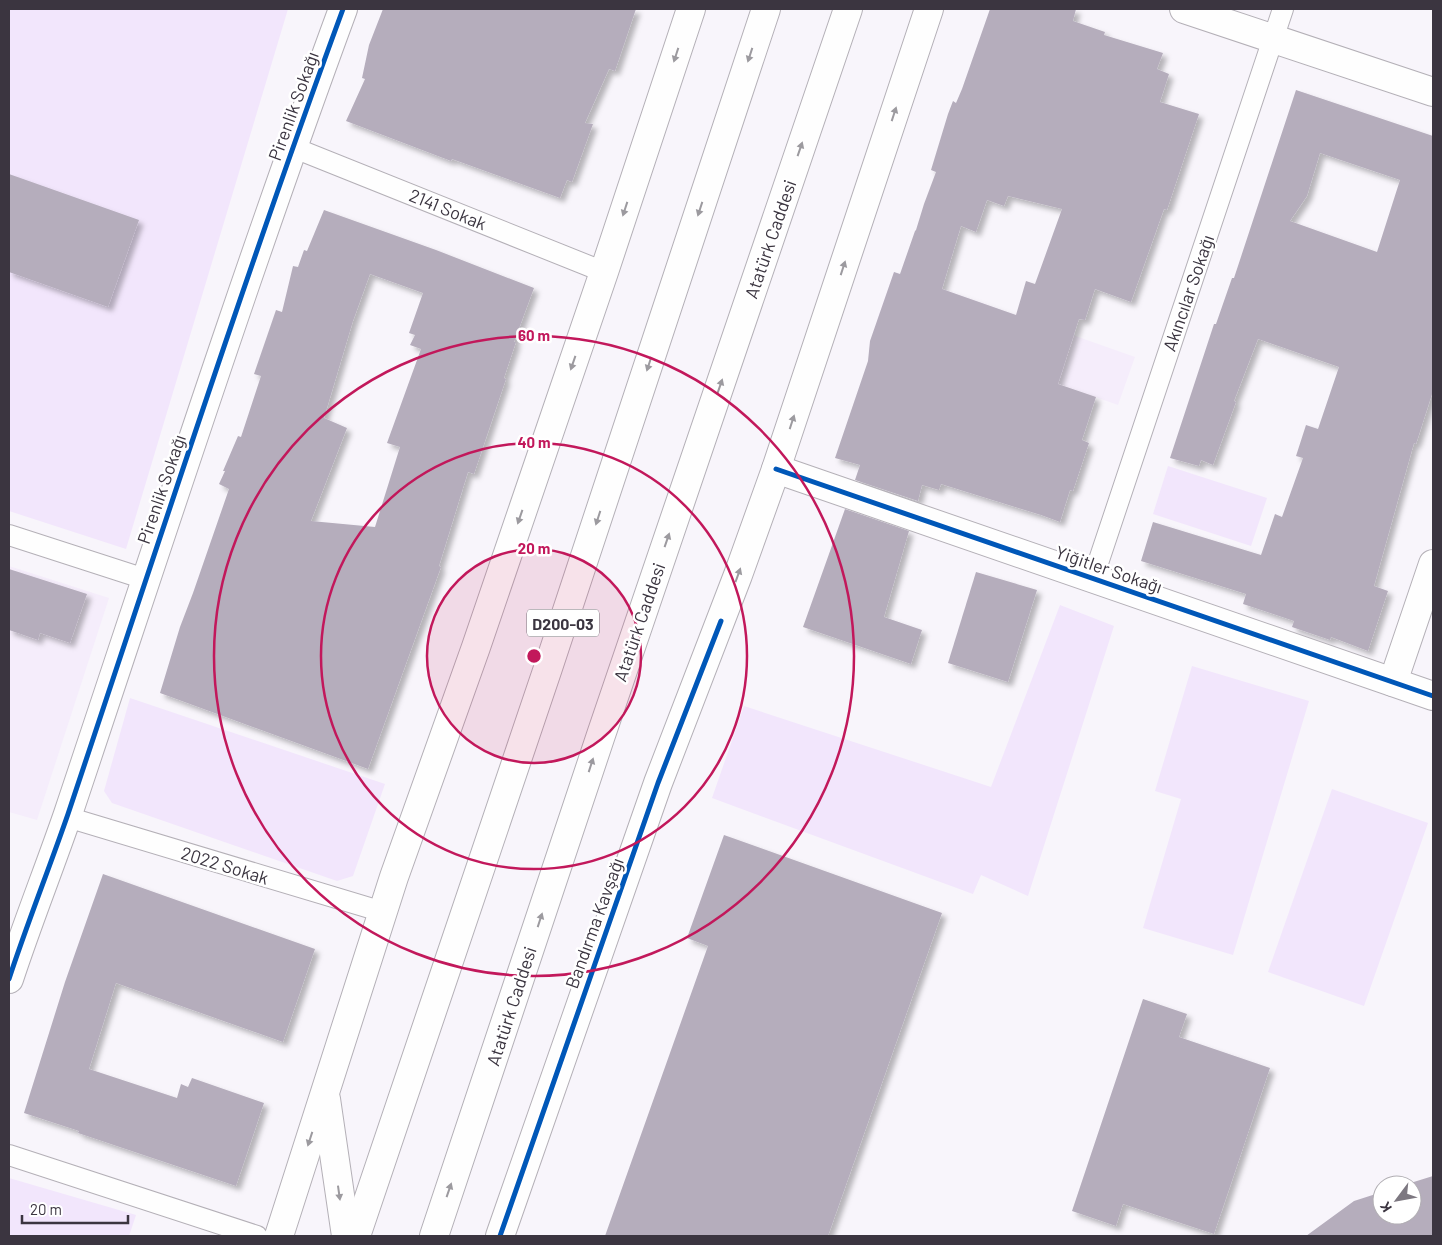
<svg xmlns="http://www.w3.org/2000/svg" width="1442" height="1245" font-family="Barlow,sans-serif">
<defs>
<filter id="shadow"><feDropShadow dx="4.5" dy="4.5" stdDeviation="2.5" flood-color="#0004"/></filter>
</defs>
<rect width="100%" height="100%" fill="#f8f5fb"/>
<!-- built -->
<g fill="#f5edfb">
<polygon points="894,272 1135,357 1118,405 877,320"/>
<polygon points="9,566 109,598 37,820 9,812"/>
</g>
<!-- green -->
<g fill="#f2e6fc">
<polygon points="9,9 288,9 126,549 9,511"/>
<polygon points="1168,466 1267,498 1251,546 1153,514"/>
<polygon points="1060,605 1114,626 1028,896 981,875 973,894 712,798 744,706 991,787"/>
<polygon points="1192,666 1309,701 1233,955 1143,928 1181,799 1155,791"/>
<polygon points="130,698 385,784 353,876 337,881 112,803 104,791"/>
<polygon points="1332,789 1428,823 1364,1006 1268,972"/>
<polygon points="9,1178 136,1215 129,1236 9,1236"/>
</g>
<!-- building -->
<g fill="#b5adbc" fill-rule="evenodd" filter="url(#shadow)">
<polygon points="383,9 636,9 615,71 609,69 585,123 593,124 572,182 567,180 560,198 452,159 451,161 346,121 365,79 362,78 369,45"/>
<path d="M990 9H1076L1073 21 1105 32 1104 35 1163 53 1157 69 1169 74 1160 102 1199 114 1167 210 1164 209 1131 302 1095 289 1085 320 1079 319 1058 384 1096 397 1082 440 1089 443 1073 491 1070 490 1060 522 1041 515 941 484 939 490 922 485 918 501 855 480 860 465 835 458 868 361 870 341 894 272 900 274 915 231 916 230 924 204 936 172 931 170 948 114 953 101 956 103 962 89ZM1008 196 1062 209 1035 284 1026 281 1016 315 942 289 961 226 976 232 987 200 1004 206Z"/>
<path d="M1296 90 1433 136V391L1416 444 1414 443 1374 586 1388 591 1368 651 1331 637 1330 640 1292 627 1294 621 1243 604 1246 594 1141 561 1153 522 1261 555 1275 514 1282 517 1303 458 1296 456 1306 425 1318 429 1339 367 1258 339 1234 401 1236 402 1213 465 1201 460 1199 466 1170 458 1214 324H1216L1232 278H1234ZM1320 153 1400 180 1377 252 1290 221 1307 196Z"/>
<polygon points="9,174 139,220 108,307 9,272"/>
<path d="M324 210 436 250 534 288 514 342H516L504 378 506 379 474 474 468 472 439 566 441 567 368 769 160 693 180 627 193 593 229 489 219 484 225 471H223L238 436 241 437 261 376 254 374 276 310 282 312 293 266 298 267 304 250 307 251ZM370 274 423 293 409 333 415 335 410 345 421 349 387 443 400 447 375 527 311 521 347 428 324 418 353 321Z"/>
<polygon points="845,509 909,531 884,617 922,630 911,664 803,627"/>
<polygon points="9,569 87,594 70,643 40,633 38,640 9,630"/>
<polygon points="976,572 1037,590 1008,682 948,663"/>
<polygon points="724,835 942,913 828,1236 605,1236 708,946 687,938"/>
<polygon points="103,874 315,949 283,1042 116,983 89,1069 177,1098 181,1084 188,1087 192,1078 264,1103 236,1186 78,1133 79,1131 24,1113 65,982"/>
<polygon points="1143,999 1187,1014 1179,1037 1270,1068 1214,1234 1123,1204 1116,1226 1072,1211"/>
<polygon points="1433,1176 1433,1236 1306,1236 1354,1201 1382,1192 1382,1215 1412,1215 1412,1185 1404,1185"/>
</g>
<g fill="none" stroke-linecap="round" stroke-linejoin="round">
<defs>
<g id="service">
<polyline points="292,147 604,272"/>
<polyline points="9,535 145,579"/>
<polyline points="1093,578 1283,9"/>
<polyline points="67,817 383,912"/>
<polyline points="9,1155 257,1236"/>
</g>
<g id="minor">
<polyline points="1184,9 1433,92"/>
<polyline points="776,469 1433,696"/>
<polyline points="1393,682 1433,564"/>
<path d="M9 979C27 924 49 869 68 814 158 545 245 275 343 9"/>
</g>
<g id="primary">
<polyline points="326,1099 346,1236"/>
<polyline points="279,1236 394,877 476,647 604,272 691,9"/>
<polyline points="500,1236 658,783 738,575 776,469 929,9"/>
</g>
<g id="trunk">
<polyline points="356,1236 548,668 766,9"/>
<polyline points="434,1236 601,735 848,9"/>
</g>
</defs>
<!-- service casing -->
<use href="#service" stroke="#b4b0b7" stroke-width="22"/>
<!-- minor casing -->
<use href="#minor" stroke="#b4b0b7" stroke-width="30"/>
<!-- primary casing -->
<use href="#primary" stroke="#b4b0b7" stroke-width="30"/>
<!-- trunk casing -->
<use href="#trunk" stroke="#b4b0b7" stroke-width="30"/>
<!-- service -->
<use href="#service" stroke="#fefefe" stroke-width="20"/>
<!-- minor -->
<use href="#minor" stroke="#fefefe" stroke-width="28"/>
<!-- primary -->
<use href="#primary" stroke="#fefefe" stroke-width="28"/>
<!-- trunk -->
<use href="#trunk" stroke="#fefefe" stroke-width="28"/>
<defs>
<g id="cycleway">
<polyline points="776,469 1433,696"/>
<path d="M9 979C27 924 49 869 68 814 158 545 245 275 343 9"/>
<polyline points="500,1236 658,783 721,621"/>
</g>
</defs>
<!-- cycleway casing -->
<use href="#cycleway" stroke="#fff" stroke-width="8"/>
<!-- cycleway -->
<use href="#cycleway" stroke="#0057b8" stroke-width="5"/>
</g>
<!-- one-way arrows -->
<defs><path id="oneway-solid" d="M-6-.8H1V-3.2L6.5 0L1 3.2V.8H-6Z" transform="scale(1.25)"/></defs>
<g fill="#9c9a9f">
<use href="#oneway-solid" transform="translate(676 55) rotate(108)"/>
<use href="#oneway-solid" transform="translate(750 55) rotate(108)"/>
<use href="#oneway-solid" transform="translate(894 114) rotate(-72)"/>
<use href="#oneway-solid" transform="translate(800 149) rotate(-71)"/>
<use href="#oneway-solid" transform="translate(625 209) rotate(108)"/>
<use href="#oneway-solid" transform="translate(700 209) rotate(108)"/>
<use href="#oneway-solid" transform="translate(843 268) rotate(-72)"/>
<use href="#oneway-solid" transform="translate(573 363) rotate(109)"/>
<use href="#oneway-solid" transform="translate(649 364) rotate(108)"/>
<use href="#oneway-solid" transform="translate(720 386) rotate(-71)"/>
<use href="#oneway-solid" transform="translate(792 422) rotate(-72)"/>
<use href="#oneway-solid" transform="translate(520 517) rotate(109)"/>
<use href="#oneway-solid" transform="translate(598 518) rotate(108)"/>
<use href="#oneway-solid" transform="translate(667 540) rotate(-71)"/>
<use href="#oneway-solid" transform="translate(738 575) rotate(-70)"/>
<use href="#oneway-solid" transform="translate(591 765) rotate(-72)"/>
<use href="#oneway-solid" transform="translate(540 920) rotate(-72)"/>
<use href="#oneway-solid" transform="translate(310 1139) rotate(108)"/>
<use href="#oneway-solid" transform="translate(449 1190) rotate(-71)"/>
<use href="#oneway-solid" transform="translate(339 1193) rotate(82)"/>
</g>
<!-- distance rings -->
<circle cx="534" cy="656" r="107" fill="#c2185b" fill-opacity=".12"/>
<g fill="none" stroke="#c2185b" stroke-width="2.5">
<circle cx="534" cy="656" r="107"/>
<circle cx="534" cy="656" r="213"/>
<circle cx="534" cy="656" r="320"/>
</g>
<g text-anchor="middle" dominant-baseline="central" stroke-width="5" stroke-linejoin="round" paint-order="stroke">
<!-- shield labels -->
<rect fill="#fff" stroke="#767279" stroke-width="1" x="527" y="609.5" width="72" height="27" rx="4"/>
<g font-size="16" font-weight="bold" fill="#3b3540">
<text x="563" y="623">D200-03</text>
</g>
<!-- street labels -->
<g font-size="18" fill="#3b3540" stroke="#fff">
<text transform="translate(293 106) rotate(-70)">Pirenlik Sokağı</text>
<text transform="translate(448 209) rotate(22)">2141 Sokak</text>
<text transform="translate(770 239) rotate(-71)">Atatürk Caddesi</text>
<text transform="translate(1188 293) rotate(-71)">Akıncılar Sokağı</text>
<text transform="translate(161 489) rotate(-71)">Pirenlik Sokağı</text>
<text transform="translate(1109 569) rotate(19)">Yiğitler Sokağı</text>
<text transform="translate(639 622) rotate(-71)">Atatürk Caddesi</text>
<text transform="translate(225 865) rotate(17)">2022 Sokak</text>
<text transform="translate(594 923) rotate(-70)">Bandırma Kavşağı</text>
<text transform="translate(511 1006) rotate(-72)">Atatürk Caddesi</text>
</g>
</g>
<circle cx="534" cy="656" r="8" fill="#c2185b" stroke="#fff" stroke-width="2.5"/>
<g font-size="15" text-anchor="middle" font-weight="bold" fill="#c2185b" stroke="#fff" stroke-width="5" stroke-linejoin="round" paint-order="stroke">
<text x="534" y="341">60 m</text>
<text x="534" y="448">40 m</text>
<text x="534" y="554">20 m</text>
</g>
<!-- border -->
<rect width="1442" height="1245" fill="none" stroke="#3b3540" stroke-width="20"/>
<!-- north arrow -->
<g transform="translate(1397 1200) rotate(238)"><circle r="24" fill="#ffffff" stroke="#b1aeb3"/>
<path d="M0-4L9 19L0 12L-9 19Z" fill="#7d7881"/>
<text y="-8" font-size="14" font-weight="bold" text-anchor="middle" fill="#3b3540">K</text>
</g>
<!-- scale -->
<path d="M22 1215v8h106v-8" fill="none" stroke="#3b3540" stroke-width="2.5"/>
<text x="30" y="1215" font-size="15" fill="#3b3540" stroke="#ffffff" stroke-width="4" paint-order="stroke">20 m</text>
</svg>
